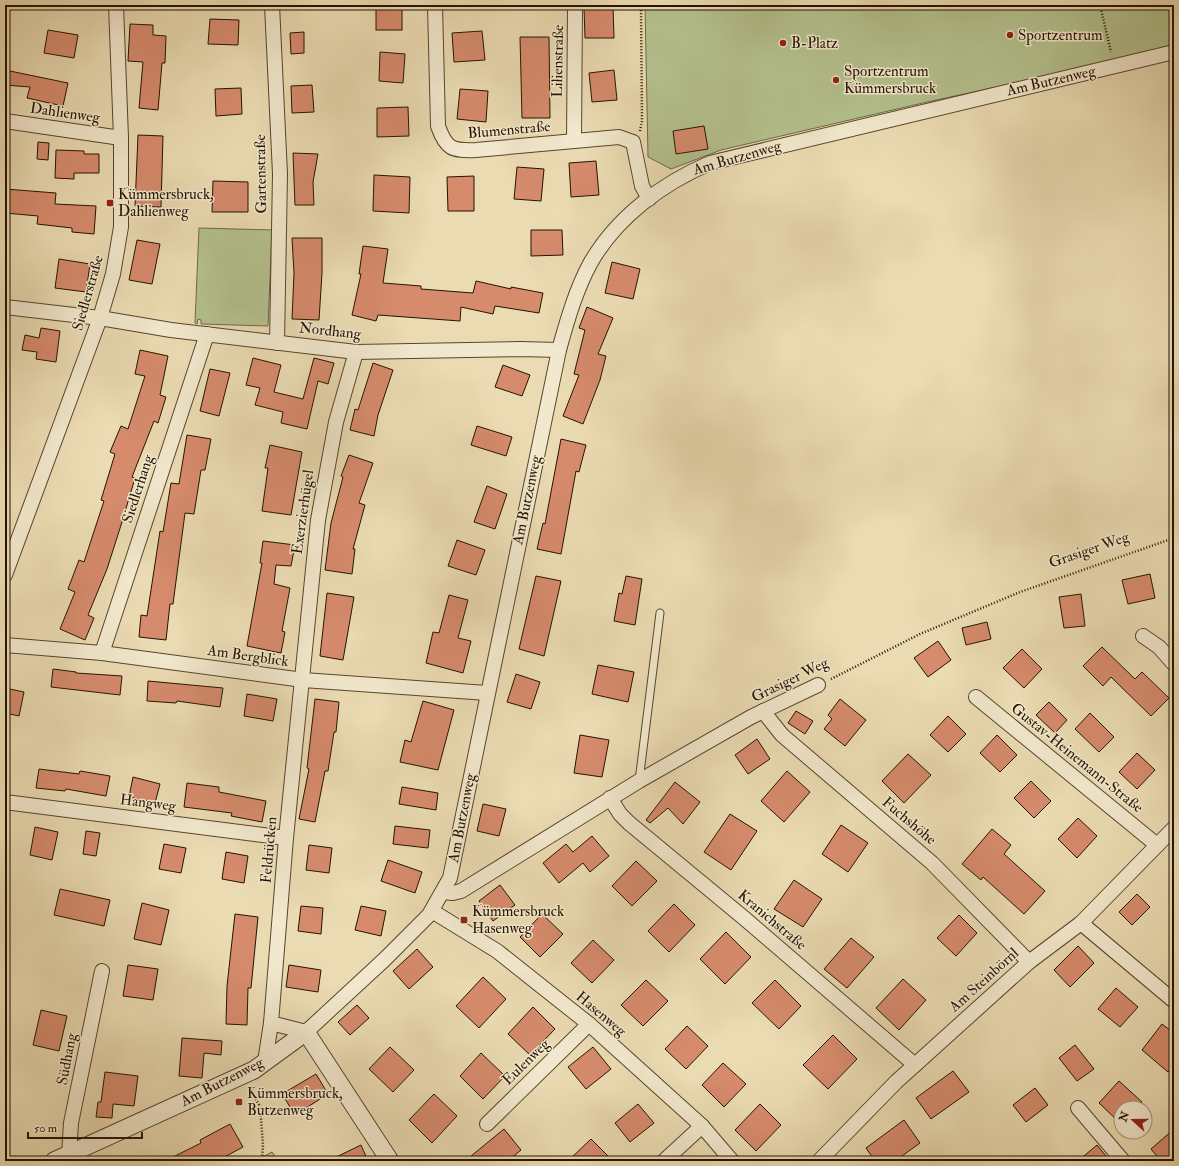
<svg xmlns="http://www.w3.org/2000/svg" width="1179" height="1166" font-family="'IM FELL Double Pica',serif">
<rect width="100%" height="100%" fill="#ebdbb2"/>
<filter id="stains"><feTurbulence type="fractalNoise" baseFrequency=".005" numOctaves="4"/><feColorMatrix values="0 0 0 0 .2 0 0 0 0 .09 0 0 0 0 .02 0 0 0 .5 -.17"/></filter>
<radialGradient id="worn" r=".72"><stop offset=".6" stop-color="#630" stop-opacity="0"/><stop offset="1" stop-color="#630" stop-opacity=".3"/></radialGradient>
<!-- green -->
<g fill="#b4c18e" stroke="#6c6a47">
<polygon points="645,5 1174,5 1174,44 1126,59 927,102 721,150 671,169 648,157"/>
<polygon points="199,228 272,230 268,326 201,324 201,320 198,319 197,324 195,323"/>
<polygon points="272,1152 278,1161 255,1161"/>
</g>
<!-- building -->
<g fill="#d68b6d" stroke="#241300">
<rect x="376" y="5" width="26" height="25"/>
<polygon points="613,7 614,38 585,38 584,8"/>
<polygon points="210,19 239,20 238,45 208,44"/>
<polygon points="130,24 153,25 153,35 166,36 165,63 162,63 158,110 139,108 143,62 128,61"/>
<polygon points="48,30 78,35 74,58 44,53"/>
<polygon points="482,31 485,60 454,62 452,33"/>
<polygon points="304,32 304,53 291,54 290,33"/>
<polygon points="520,37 549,37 550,118 522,118"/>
<polygon points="380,52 405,54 403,83 379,81"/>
<polygon points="5,70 68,83 63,106 27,98 30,87 5,85"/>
<polygon points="614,70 617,100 592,102 589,73"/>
<polygon points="312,85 314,112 292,113 291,86"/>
<polygon points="241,88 242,114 216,116 215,89"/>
<polygon points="460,89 488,91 486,122 457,119"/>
<polygon points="408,107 409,136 377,137 377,108"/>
<polygon points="704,126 708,149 676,154 673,131"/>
<polygon points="138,135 163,136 161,207 135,206"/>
<polygon points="38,142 49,143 48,160 37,159"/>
<polygon points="56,150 84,151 84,154 99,154 99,173 74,173 74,179 55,178"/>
<polygon points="293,153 318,154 313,182 314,205 295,205"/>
<polygon points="596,161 599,195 571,197 569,163"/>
<polygon points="517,167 544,169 541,201 514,199"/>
<polygon points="374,175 410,177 409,213 373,211"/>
<polygon points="474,176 474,211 448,211 447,177"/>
<polygon points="213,181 248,182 248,212 212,212"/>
<polygon points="5,189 56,193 55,204 96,206 94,234 72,232 72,228 37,224 38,216 5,213"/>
<polygon points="531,230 562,230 563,255 531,256"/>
<polygon points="292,238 322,238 322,273 319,320 292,319 294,273"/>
<polygon points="137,240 160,244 152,284 129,280"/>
<polygon points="363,246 388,249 383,283 421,286 421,289 473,293 476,281 511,289 511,287 543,293 539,313 495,306 493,314 461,307 460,321 378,315 376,321 352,315 361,274 359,274"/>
<polygon points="59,259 90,264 86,292 55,288"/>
<polygon points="612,262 640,269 633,299 605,293"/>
<polygon points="587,307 613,318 598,354 606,356 600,380 583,424 563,416 579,375 574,374 585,330 579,328"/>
<polygon points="41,328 60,331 56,362 36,359 37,352 22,350 25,335 39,338"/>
<polygon points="140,350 168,356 160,395 166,397 158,423 154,421 132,477 135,478 122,522 107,569 88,615 94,618 85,640 60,629 75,592 68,589 79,560 84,562 104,501 101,500 115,454 110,452 121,426 128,429 145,376 135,374"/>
<polygon points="253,358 281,365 274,392 303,399 314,358 334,363 328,384 318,381 307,429 281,423 283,412 255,405 260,388 246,385"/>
<polygon points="373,363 393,370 378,415 374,436 350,430 355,409 358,410"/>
<polygon points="503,365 530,375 522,396 495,387"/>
<polygon points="210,369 230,373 219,416 200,411"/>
<polygon points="477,426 512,437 506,456 471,445"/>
<polygon points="187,435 211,439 205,470 201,470 194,514 185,513 173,604 170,604 166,640 139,637 141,615 147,616 160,531 163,532 171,483 179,484"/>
<polygon points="561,439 586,445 579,472 576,471 561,554 537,549 543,523 545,524"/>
<polygon points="270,445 302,452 291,515 262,511 268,468 265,468"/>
<polygon points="349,455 373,463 359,503 365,505 353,549 355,549 352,574 325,570 331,523 343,477 341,476"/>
<polygon points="487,486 507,494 495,529 474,522"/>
<polygon points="457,540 485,550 476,575 448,566"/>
<polygon points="263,541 295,545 291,566 276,565 274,584 290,588 282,631 285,632 281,653 247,646 262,563 260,563"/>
<polygon points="1150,574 1155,598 1128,604 1122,580"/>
<polygon points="536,576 561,581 544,656 519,649"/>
<polygon points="626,576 642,579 635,625 614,621 619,593 622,594"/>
<polygon points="327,593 354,597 343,660 320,656"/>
<polygon points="1081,594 1085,626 1064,628 1059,597"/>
<polygon points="449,595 468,600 458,638 471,641 463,673 426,663 433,632 439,633"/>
<polygon points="987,622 991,639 966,645 962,628"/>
<polygon points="938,641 951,660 928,677 914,658"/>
<polygon points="1102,647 1135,679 1142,672 1169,698 1151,716 1111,677 1103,686 1083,666"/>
<polygon points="1022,649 1042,669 1024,688 1003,668"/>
<polygon points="598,665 634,672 628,702 592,694"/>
<polygon points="53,669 76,672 76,673 122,676 120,695 51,687"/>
<polygon points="516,674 540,682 531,709 507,702"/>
<polygon points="148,681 223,688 220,707 177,701 176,703 147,701"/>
<polygon points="5,688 24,692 19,716 5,713"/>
<polygon points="247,694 277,699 273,721 244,716"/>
<polygon points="315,699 339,702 336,732 334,732 328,771 325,771 315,822 299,819 309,769 307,768"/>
<polygon points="840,699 866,720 845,746 824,729 832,719 828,715"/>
<polygon points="423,701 454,710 438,770 400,762 405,740 411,742"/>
<polygon points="1049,702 1067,720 1055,733 1036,715"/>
<polygon points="796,711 813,721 805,734 788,723"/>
<polygon points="1090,713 1114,737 1099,752 1075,729"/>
<polygon points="948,716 966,734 948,752 930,735"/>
<polygon points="580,735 609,740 602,777 574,773"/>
<polygon points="997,735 1017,755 1000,772 980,753"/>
<polygon points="757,739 770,759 748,774 735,755"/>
<polygon points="1137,753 1155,770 1137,789 1119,772"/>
<polygon points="908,754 931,775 904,803 882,781"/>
<polygon points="39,769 79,774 80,771 110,776 106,796 66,789 65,791 36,788"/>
<polygon points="787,771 810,792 784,822 761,801"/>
<polygon points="133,777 160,784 155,803 129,797"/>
<polygon points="1031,781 1051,801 1034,818 1014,798"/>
<polygon points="675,782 700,802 683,824 668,808 650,823 646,820"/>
<polygon points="187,783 219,787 219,792 266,801 262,822 231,816 232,813 184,807"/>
<polygon points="402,787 438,793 436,810 399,804"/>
<polygon points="483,804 506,809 499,836 477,831"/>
<polygon points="730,814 757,831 731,870 704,852"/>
<polygon points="1078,818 1097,836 1077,858 1058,839"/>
<polygon points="841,825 868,843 848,872 822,854"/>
<polygon points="395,826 430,830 428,848 393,844"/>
<polygon points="35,827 58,832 52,860 30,855"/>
<polygon points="992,829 1011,845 1004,854 1045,891 1024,914 983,877 981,880 962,864"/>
<polygon points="86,831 100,833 96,856 83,854"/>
<polygon points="592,836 609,856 590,872 583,863 559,883 543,863 566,844 573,852"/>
<polygon points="164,844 186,848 181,873 159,869"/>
<polygon points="309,845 332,848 329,873 306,870"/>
<polygon points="226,852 248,856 244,883 222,879"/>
<polygon points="388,860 422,872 415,893 381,881"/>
<polygon points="636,861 657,881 632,906 612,886"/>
<polygon points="794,880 822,899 803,927 774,909"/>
<polygon points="500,885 515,905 493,921 479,901"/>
<polygon points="60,889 110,900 104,926 54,915"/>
<polygon points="1137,894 1150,907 1132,925 1119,912"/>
<polygon points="142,903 169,910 161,945 134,939"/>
<polygon points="674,904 695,925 669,952 648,931"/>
<polygon points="301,906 323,908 321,934 298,931"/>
<polygon points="361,906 386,911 381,936 355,930"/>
<polygon points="235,914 258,917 251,988 248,988 247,1025 226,1024 227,986"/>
<polygon points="542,914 563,934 540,957 520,937"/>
<polygon points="959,915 977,933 956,956 937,938"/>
<polygon points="726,932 751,957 725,984 700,959"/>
<polygon points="851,938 874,957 847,988 824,969"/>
<polygon points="593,940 614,960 592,983 571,963"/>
<polygon points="1078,946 1094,963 1070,987 1054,970"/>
<polygon points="417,949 433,967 409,989 393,971"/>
<polygon points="128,965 158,969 153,1000 123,996"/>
<polygon points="289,965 321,970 318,992 286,987"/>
<polygon points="483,977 506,999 479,1028 456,1006"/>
<polygon points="903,979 926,1000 899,1030 876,1008"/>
<polygon points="646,980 668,1001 643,1026 621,1005"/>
<polygon points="775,980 801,1006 779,1029 752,1003"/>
<polygon points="1116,988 1138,1007 1120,1027 1098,1009"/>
<polygon points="357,1005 369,1018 350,1035 338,1022"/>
<polygon points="533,1007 555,1029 530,1055 508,1034"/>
<polygon points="41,1010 67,1016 59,1051 33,1045"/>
<polygon points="1162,1024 1174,1033 1174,1065 1168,1072 1142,1050"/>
<polygon points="687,1026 708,1046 686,1069 665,1049"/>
<polygon points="833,1035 857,1059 828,1089 803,1065"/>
<polygon points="182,1038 222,1041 221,1055 204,1053 202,1078 179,1076"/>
<polygon points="1075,1045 1094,1069 1077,1081 1059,1058"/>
<polygon points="390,1047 414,1070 393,1092 369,1069"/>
<polygon points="593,1047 611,1069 586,1089 568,1067"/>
<polygon points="481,1053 505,1076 483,1099 460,1076"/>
<polygon points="723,1063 746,1084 724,1107 702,1085"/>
<polygon points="953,1071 969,1092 931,1119 916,1098"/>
<polygon points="105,1072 138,1076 134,1106 113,1104 112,1118 96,1117 98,1102 101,1102"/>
<polygon points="316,1074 328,1094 295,1115 282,1094"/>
<polygon points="1119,1081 1142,1102 1136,1108 1121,1108 1121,1124 1099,1103"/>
<polygon points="1035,1088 1048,1105 1026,1122 1013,1105"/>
<polygon points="434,1094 457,1116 432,1143 409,1120"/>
<polygon points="638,1104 654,1123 630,1142 615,1123"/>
<polygon points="760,1104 781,1125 756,1151 735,1130"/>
<polygon points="904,1120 920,1143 895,1161 875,1161 866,1148"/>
<polygon points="230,1124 243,1147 217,1161 165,1161 201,1143 200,1140"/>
<polygon points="504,1129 521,1150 508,1161 465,1161"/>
<polygon points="1174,1129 1174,1161 1161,1161 1151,1149"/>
<polygon points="591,1139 613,1161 568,1161"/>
<polygon points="361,1145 368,1161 328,1161"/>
<polygon points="1097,1145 1110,1161 1078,1161"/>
</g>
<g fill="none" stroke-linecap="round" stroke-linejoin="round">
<defs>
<polyline id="service" points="639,781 660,613"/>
<g id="minor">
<polyline points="272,5 280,174 277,343"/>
<path d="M435 5 438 126C446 149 452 151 476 150L619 137 633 142 642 186 649 199"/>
<polyline points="5,121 121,138"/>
<polyline points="574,141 575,5"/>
<polyline points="5,307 100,318 171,330 356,352 520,349 559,350"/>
<path d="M356 352 336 422 318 520 286 838 271 1023 306 1032 384 960 429 915 450 878 559 350C567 321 576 289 591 262 617 217 663 183 710 163L1174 52"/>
<polyline points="5,575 100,318 113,274 121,227 121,138 116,5"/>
<polyline points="1143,636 1159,647 1174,664"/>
<polyline points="5,645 102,653 303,680 487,693"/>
<polyline points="102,653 207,334"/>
<polyline points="976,697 1157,845"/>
<polyline points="763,711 782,735 932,863 1029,962"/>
<polyline points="610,798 620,814 629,823 744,918 915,1065"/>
<polyline points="5,802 286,838"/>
<polyline points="443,892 453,893 461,891 639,781 751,717 818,685"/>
<polyline points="432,911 497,951 589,1024 702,1126 732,1161"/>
<polyline points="1081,923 1174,1001"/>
<polyline points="265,1062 271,1023"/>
<polyline points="1078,1108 1123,1161"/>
<polyline points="487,1124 589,1024"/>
<polyline points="69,1155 71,1123 102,971"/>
<polyline points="664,1161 702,1126"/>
<polyline points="819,1161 896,1082 1029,962 1081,923 1174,828"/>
</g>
<polyline id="tertiary" points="54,1161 254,1070 306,1032 390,1161"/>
</defs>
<!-- service casing -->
<use href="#service" stroke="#56452c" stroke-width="9"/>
<!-- minor casing -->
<use href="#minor" stroke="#56452c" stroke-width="16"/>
<!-- tertiary casing -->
<use href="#tertiary" stroke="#56452c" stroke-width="19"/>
<!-- path -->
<g stroke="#241300" stroke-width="2.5" stroke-dasharray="1 2" stroke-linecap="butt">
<polyline points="1100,5 1111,52"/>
<polyline points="640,131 642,121 641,5"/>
<polyline points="831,679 920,634 1020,592 1174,538"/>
<polyline points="249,1089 260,1106 263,1145 262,1161"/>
</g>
<!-- service -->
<use href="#service" stroke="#f2e8cd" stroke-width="7"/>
<!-- minor -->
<use href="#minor" stroke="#f2e8cd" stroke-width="14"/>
<!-- tertiary -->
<use href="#tertiary" stroke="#f2e8cd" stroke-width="17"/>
</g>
<!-- markers -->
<g fill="#8f2418" stroke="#f2e8cd" stroke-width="1.5">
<circle cx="1010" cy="35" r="4"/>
<circle cx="783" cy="43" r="4"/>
<circle cx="836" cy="80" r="4"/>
<rect x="106" y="199" width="8" height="8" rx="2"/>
<rect x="460" y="916" width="8" height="8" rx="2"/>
<rect x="235" y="1098" width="8" height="8" rx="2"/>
</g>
<g text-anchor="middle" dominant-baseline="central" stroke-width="3" stroke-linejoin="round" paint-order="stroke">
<!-- poi labels -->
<g font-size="15" fill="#241300" stroke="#f2e8cd" text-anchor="start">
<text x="1018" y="35">Sportzentrum</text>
<text x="791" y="43">B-Platz</text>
<text x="844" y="71">Sportzentrum<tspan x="844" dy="17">Kümmersbruck</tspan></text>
<text x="118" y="194">Kümmersbruck,<tspan x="118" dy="17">Dahlienweg</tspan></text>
<text x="472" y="911">Kümmersbruck<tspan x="472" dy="17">Hasenweg</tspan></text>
<text x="247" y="1093">Kümmersbruck,<tspan x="247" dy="17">Butzenweg</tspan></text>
</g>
<!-- street labels -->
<g font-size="15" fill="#241300" stroke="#f2e8cd">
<text transform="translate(558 61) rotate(-89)">Lilienstraße</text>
<text transform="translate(1051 81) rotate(-13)">Am Butzenweg</text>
<text transform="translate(65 113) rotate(8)">Dahlienweg</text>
<text transform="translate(509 130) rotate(-5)">Blumenstraße</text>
<text transform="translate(737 158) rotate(-16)">Am Butzenweg</text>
<text transform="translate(261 174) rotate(-91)">Gartenstraße</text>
<text transform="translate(88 293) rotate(-74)">Siedlerstraße</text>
<text transform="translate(330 331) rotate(6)">Nordhang</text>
<text transform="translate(138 489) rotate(-72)">Siedlerhang</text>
<text transform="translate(527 500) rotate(-78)">Am Butzenweg</text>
<text transform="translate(303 512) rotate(-82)">Exerzierhügel</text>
<text transform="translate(1089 550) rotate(-19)">Grasiger Weg</text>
<text transform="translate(248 656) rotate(8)">Am Bergblick</text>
<text transform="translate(790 680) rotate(-26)">Grasiger Weg</text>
<text transform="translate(1077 758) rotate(39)">Gustav-Heinemann-Straße</text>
<text transform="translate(148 803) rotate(7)">Hangweg</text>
<text transform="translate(462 818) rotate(-79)">Am Butzenweg</text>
<text transform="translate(909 821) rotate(40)">Fuchshöhe</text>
<text transform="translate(269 850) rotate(-85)">Feldrücken</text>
<text transform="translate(772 920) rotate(40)">Kranichstraße</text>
<text transform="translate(984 980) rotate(-42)">Am Steinbörnl</text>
<text transform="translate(601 1014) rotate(40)">Hasenweg</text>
<text transform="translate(67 1059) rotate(-79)">Südhang</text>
<text transform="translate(526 1062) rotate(-44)">Eulenweg</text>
<text transform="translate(222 1082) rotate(-27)">Am Butzenweg</text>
</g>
</g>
<!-- margin -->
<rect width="1179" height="1166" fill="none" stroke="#ebdbb2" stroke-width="20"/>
<rect x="6" y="6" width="1167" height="1154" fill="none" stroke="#241300" stroke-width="2"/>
<rect x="10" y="10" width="1159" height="1146" fill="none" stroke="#241300"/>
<!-- north arrow -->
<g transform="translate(1133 1120) rotate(291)"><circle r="19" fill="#f2e8cd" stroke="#a0937b"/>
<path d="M0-3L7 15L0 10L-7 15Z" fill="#8f2418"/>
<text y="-6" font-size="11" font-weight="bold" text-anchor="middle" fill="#241300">N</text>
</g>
<!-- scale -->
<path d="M28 1132v6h114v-6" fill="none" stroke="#241300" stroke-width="2"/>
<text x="34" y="1132" font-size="12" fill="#241300" stroke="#f2e8cd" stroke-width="3" paint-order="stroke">50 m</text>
<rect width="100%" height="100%" filter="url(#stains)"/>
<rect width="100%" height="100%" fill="url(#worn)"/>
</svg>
